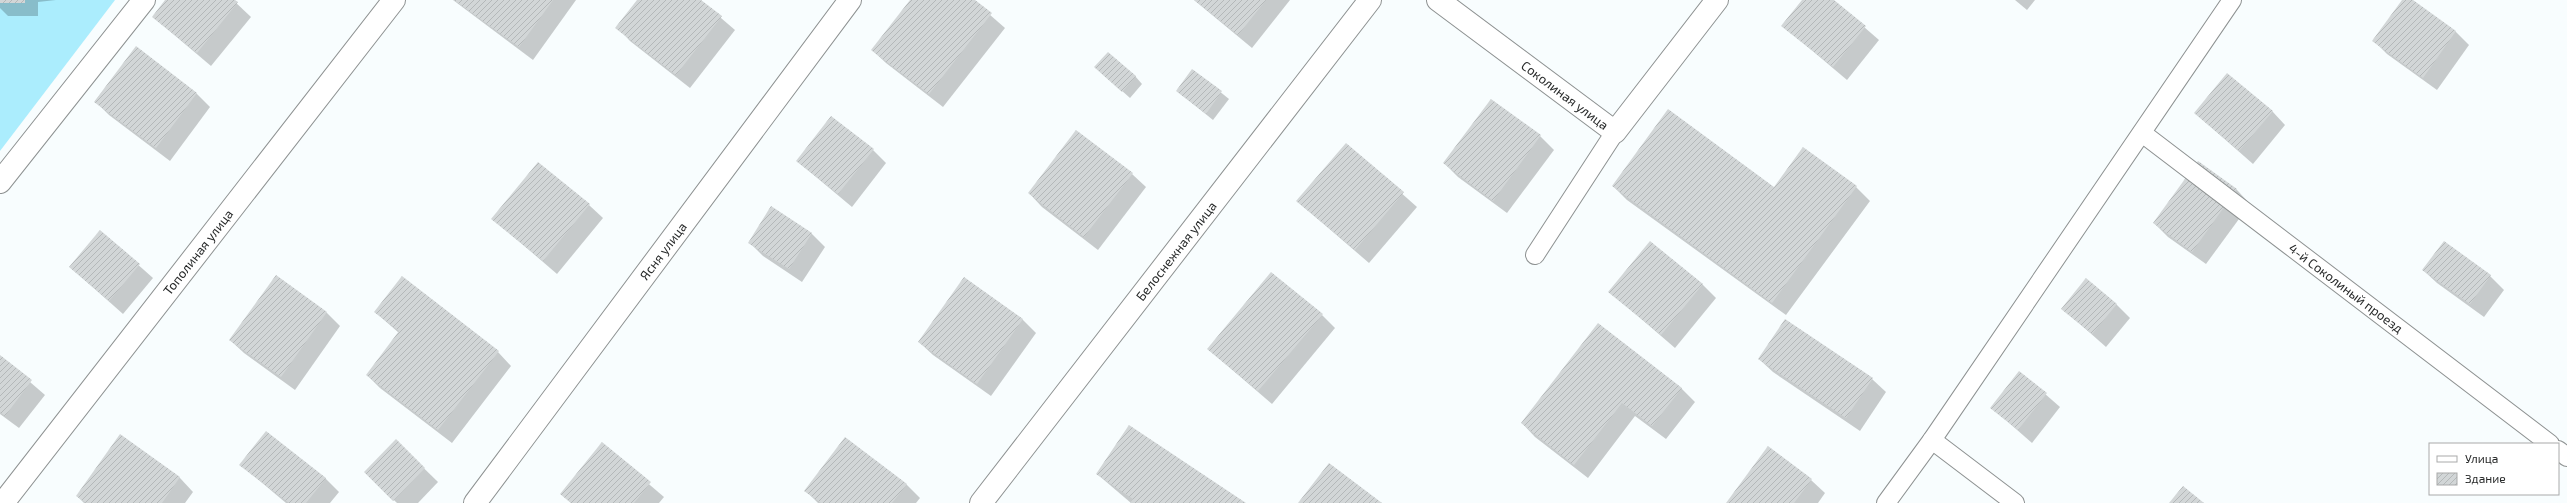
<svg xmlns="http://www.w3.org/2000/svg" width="2567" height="503" font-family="'Exo 2',sans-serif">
<defs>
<pattern id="building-hatch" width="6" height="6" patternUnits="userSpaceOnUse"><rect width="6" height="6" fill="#d2d6d7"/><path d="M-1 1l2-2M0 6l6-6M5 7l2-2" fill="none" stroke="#b4b8b9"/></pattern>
</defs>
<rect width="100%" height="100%" fill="#f8fdfe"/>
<!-- garden -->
<polygon fill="#abedfd" points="0,0 115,0 0,151"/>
<!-- shadow -->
<g fill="#0003">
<polygon points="0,0 56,0 38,2 38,16 8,16 0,8"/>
<polygon points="166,0 233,0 251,17 211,66 153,17"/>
<polygon points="453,0 576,0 533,60"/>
<polygon points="638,0 700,0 735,30 690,88 630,41 617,27"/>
<polygon points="911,0 973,0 1005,28 943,107 886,63 872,50"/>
<polygon points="1194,0 1290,0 1252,48"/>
<polygon points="1803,0 1833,0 1879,40 1847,80 1783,26"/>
<polygon points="2015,0 2035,0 2027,10"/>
<polygon points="2403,0 2411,0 2455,31 2469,45 2437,90 2387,54 2374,41"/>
<polygon points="136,48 197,94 210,107 170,161 109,115 95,101"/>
<polygon points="1193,70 1229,99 1213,120 1177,91"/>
<polygon points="1103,74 1135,76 1142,84 1130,98"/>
<polygon points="1491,100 1540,136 1554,150 1507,213 1458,177 1444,163"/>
<polygon points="2272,111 2285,125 2253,164 2195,113"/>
<polygon points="1346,144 1417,207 1369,263 1297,201"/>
<polygon points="1804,149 1856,187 1870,201 1786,315 1627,200 1613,186 1775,189"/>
<polygon points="873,150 886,163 852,207 797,161"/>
<polygon points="2198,163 2237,190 2250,204 2206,264 2168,237 2154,223"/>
<polygon points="1132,174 1146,187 1098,250 1042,207 1029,193"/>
<polygon points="589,205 603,218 557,274 493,219"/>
<polygon points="100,231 153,278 123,314 70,267"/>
<polygon points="811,233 825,247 802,282 763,256 749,242"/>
<polygon points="2444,242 2490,276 2504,290 2484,317 2437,283 2423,270"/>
<polygon points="276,277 327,313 340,326 295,390 244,353 230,340"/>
<polygon points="1702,284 1716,298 1675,348 1610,292"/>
<polygon points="2116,304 2130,318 2106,347 2063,309"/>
<polygon points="375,312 498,352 511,366 452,443 380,388 367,375 399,333"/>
<polygon points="1322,315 1335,328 1272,404 1208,349"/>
<polygon points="1022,319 1036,333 991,396 933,355 919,342"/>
<polygon points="0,356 45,395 19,428 0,414"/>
<polygon points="1759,359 1872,379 1886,392 1860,431 1773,372"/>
<polygon points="2020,372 2060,407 2032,443 1992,408"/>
<polygon points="1681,388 1695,402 1666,439 1635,416 1588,478 1535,437 1522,423"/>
<polygon points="120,436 180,478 193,492 185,503 84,503 77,496"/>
<polygon points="396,441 438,482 418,503 397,503 365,472"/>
<polygon points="602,444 664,497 659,503 571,503 561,494"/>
<polygon points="1768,448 1811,480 1825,493 1818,503 1728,503"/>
<polygon points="241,465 325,478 339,492 330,503 286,503"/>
<polygon points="1097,474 1245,503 1131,503"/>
<polygon points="906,484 920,498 916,503 818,503 806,491"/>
</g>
<!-- building -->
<g fill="url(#building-hatch)">
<rect x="0" y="0" width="25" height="3"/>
<polygon points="165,0 235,0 238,2 197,53 152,17"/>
<polygon points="454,0 553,0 519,47"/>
<polygon points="637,0 701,0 722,16 676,75 615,28"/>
<polygon points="910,0 975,0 992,13 929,94 871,50"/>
<polygon points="1194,0 1266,0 1238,35"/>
<polygon points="1802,0 1834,0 1866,26 1833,67 1781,26"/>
<polygon points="2402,0 2413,0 2456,31 2423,78 2372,41"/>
<polygon points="136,46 197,93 156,148 94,102"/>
<polygon points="1108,52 1136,76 1122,92 1094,67"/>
<polygon points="1192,69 1222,91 1206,114 1176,91"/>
<polygon points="2227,73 2273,111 2239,151 2194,113"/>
<polygon points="1491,99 1541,135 1493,201 1443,163"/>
<polygon points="1668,109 1774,187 1803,147 1857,186 1772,303 1612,186"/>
<polygon points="831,116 874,149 838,194 796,161"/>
<polygon points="1076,130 1133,173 1084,237 1028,193"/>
<polygon points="1346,143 1404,192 1355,250 1296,201"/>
<polygon points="2198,161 2237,189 2192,252 2153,223"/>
<polygon points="538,162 590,204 543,261 491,219"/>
<polygon points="771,206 812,233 789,269 748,243"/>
<polygon points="100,230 140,264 109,301 69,267"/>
<polygon points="1650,241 1703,284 1661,335 1608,292"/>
<polygon points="2444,241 2491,275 2470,304 2422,270"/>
<polygon points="1271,272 1323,314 1258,391 1207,349"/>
<polygon points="276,275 327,312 281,377 229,340"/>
<polygon points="402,276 499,351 438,430 366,375 399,331 374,312"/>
<polygon points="964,277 1023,319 977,384 918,342"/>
<polygon points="2086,278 2117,304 2092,334 2061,309"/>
<polygon points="1785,319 1873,378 1846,418 1758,359"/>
<polygon points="1598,323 1682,388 1652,426 1622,403 1574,465 1521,423"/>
<polygon points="0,355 32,380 5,416 0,412"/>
<polygon points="2019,371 2047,393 2018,430 1990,408"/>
<polygon points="1129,425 1246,503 1130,503 1133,499 1096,474"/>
<polygon points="266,431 326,478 306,503 289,503 239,465"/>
<polygon points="120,434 180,477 162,503 86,503 76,496"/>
<polygon points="845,437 907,484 892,503 821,503 804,491"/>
<polygon points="396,439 425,468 393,501 364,472"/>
<polygon points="602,442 651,482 634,503 571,503 560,494"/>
<polygon points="1768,446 1812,479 1794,503 1726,503"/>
<polygon points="1329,463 1382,503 1298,503"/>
<polygon points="2183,486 2204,503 2169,503"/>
</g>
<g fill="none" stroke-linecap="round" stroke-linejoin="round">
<defs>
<g id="lane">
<polyline points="2142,133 2550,444"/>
<polyline points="1535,255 1615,132"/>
<polyline points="1932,440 2015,503"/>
<polyline points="2558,450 2567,457"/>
<polyline points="1886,503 1932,440 2232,0"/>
</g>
<g id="street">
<polyline points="1438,0 1615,132 1717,0"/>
<polyline points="0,182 144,0"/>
<polyline points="3,503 394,0"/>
<polyline points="475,503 850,0"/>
<polyline points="981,503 1370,0"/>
</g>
</defs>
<!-- lane casing -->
<use href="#lane" stroke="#8e9292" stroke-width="20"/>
<!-- street casing -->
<use href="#street" stroke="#8e9292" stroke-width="24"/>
<!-- lane -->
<use href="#lane" stroke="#fff" stroke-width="18"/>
<!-- street -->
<use href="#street" stroke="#fff" stroke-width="22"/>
</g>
<g text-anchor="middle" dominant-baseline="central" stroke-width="3" stroke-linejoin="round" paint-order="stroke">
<!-- street labels -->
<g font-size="13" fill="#282a2a" stroke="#fff">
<text transform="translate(1565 95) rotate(37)">Соколиная улица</text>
<text transform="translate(663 251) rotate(-53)">Ясня улица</text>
<text transform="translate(1176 251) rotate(-52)">Белоснежная улица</text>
<text transform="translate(198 252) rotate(-52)">Тополиная улица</text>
<text transform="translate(2346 288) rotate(37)">4-й Соколиный проезд</text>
</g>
</g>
<!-- legend -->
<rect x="2429" y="443" width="130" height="52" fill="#ffffff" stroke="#a9aaaa"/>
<rect x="2437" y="456" width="20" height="6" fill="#ffffff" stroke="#a9aaaa"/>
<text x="2465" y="463" font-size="12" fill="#282a2a">Улица</text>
<rect x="2437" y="473" width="20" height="12" fill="url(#building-hatch)" stroke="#a9aaaa"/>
<text x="2465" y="483" font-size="12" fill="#282a2a">Здание</text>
</svg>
